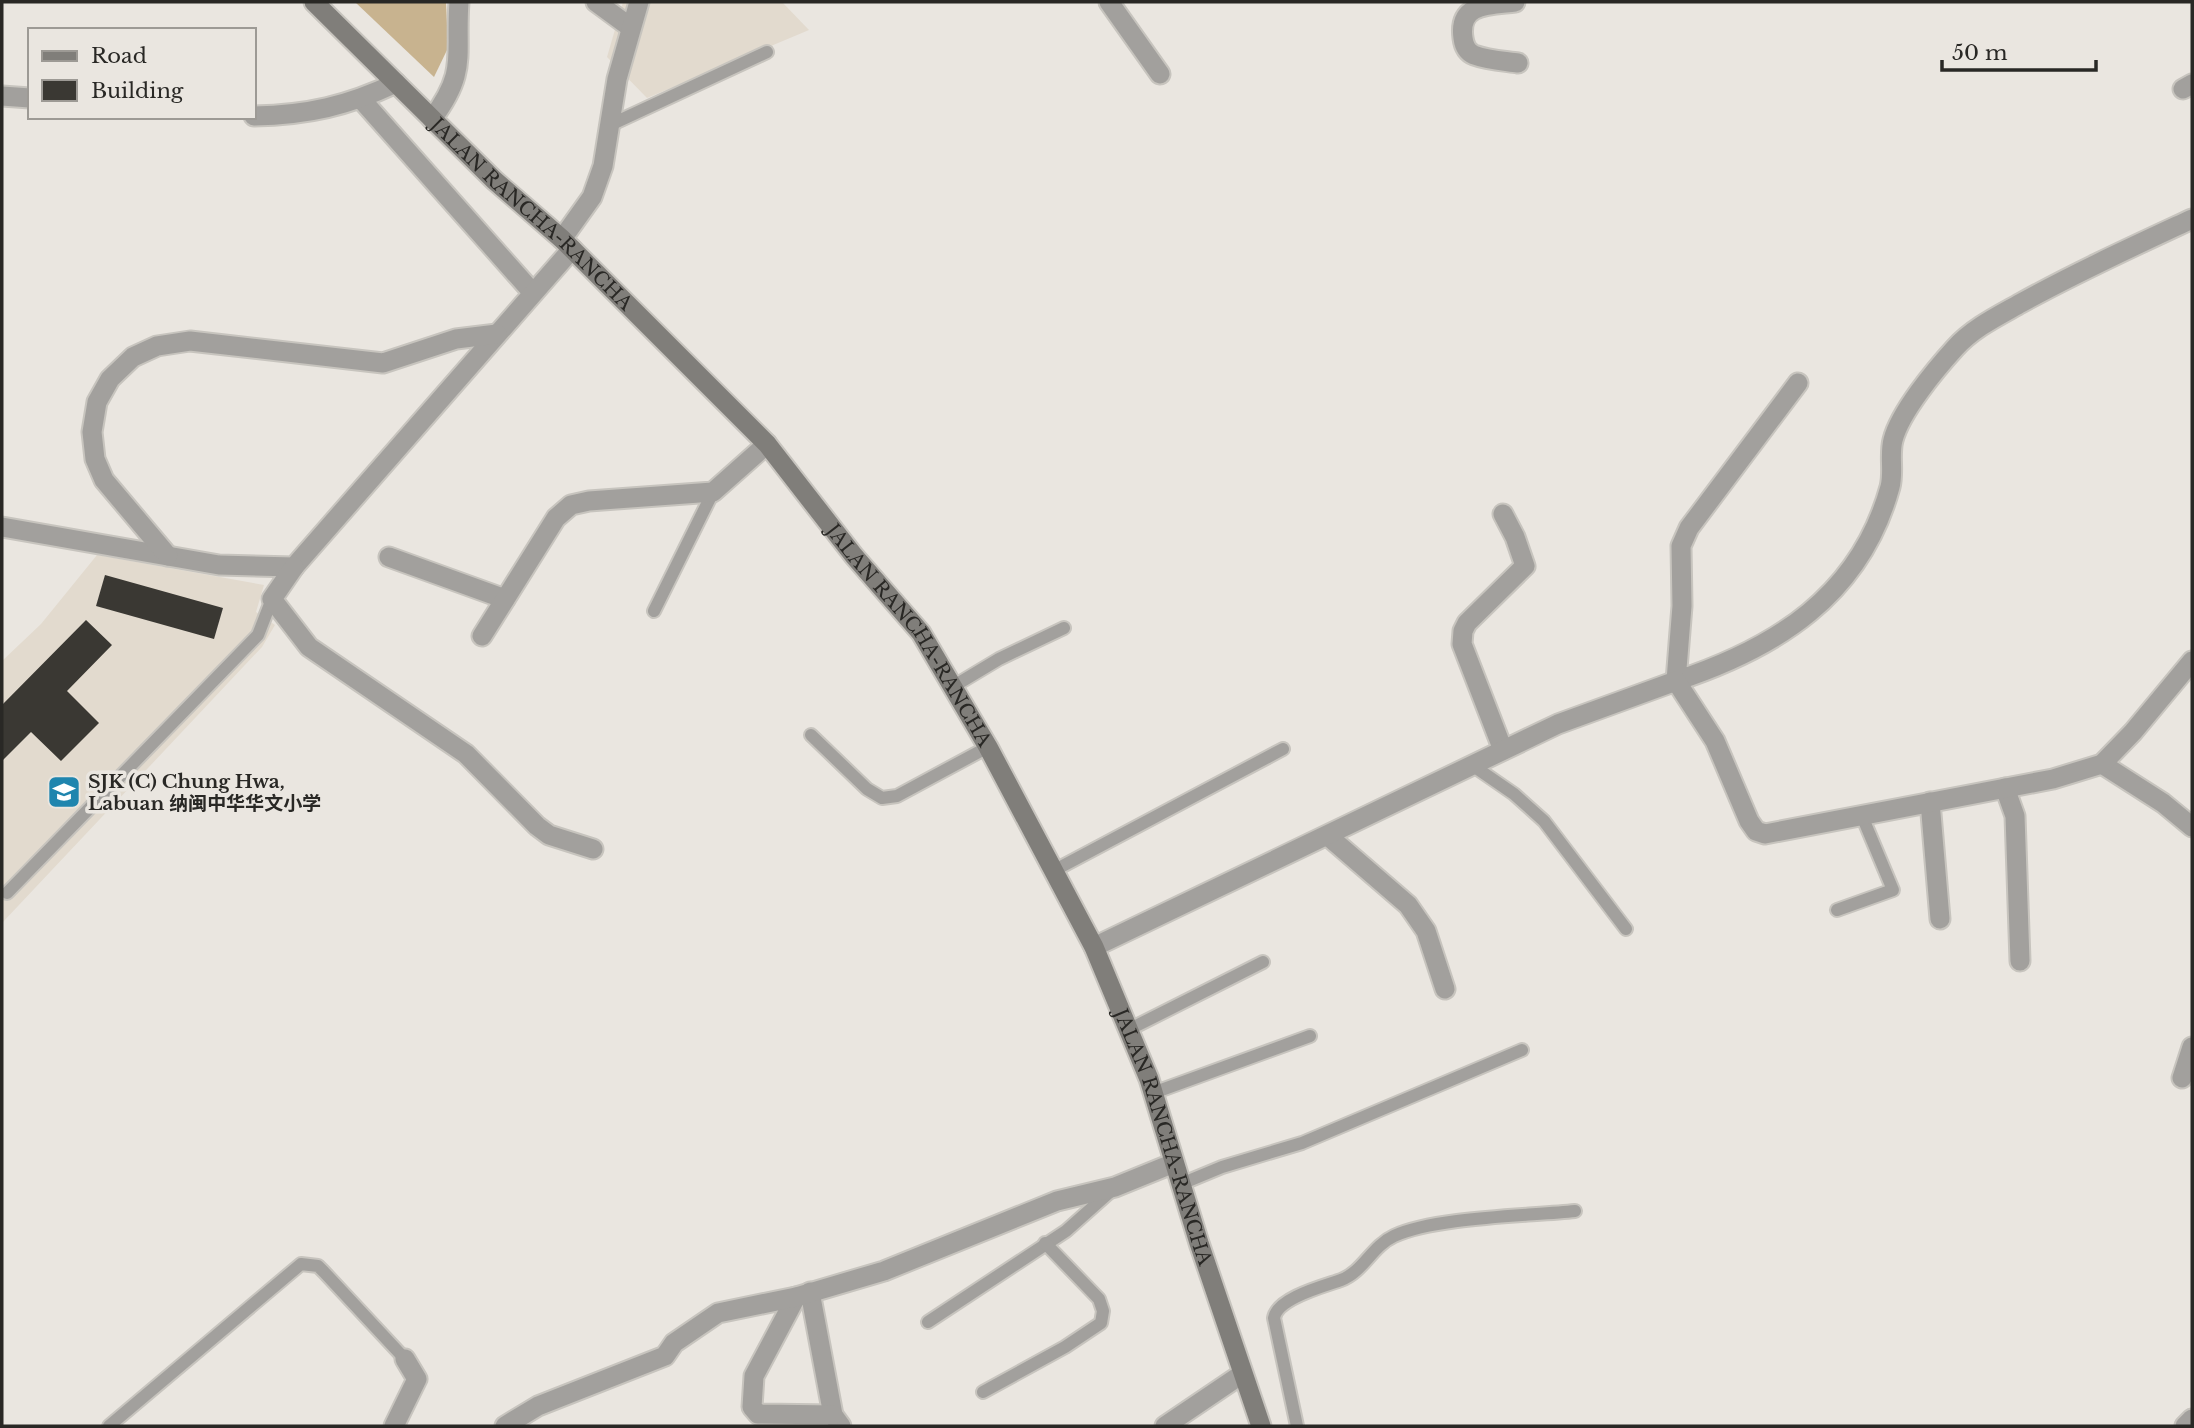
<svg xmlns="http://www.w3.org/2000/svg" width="2194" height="1428" font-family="'Libre Baskerville','Noto Sans SC',serif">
<rect width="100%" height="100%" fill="#eae6e0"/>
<!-- built -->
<g fill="#e2dace">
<polygon points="623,2 782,2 809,30 647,98 607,57"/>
<polygon points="97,555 264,585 256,612 275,625 262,647 2,923 2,661 41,624"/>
</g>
<!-- green -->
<polygon fill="#c8b38f" points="355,2 446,2 448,48 434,77"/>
<!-- building -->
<g fill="#3a3833">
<polygon points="105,575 223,608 214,639 96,606"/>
<polygon points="86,620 112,645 67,691 99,723 61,761 31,732 2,761 2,705"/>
</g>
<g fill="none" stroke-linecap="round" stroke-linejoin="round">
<defs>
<g id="service">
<polyline points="610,125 767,52"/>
<polyline points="654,611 713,492"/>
<polyline points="954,686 999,659 1064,628"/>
<polyline points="811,735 867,789 882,798 897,796 988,747"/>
<polyline points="1472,765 1514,794 1544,821 1626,929"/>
<polyline points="1055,870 1283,749"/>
<polyline points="7,893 258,635 272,599"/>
<polyline points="1837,910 1893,890 1862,816"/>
<polyline points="1128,1030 1263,962"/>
<polyline points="1153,1093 1310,1036"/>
<polyline points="1181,1184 1222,1167 1302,1143 1522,1050"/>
<polyline points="928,1322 1066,1231 1112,1190"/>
<polyline points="983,1392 1065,1347 1101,1323 1103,1311 1099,1299 1045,1243"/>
<polyline points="109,1426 301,1264 318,1266 324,1272 405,1359"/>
<path d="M1297 1426 1274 1318C1277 1298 1324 1286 1341 1280 1363 1272 1372 1246 1394 1236 1435 1217 1528 1216 1575 1211"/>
</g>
<g id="minor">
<polyline points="596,2 630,27"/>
<polyline points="1109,2 1160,74"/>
<path d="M1515 2C1489 5 1458 3 1463 38 1464 46 1467 52 1474 55 1487 60 1504 61 1518 63"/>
<polyline points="2183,89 2192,84"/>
<polyline points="2,96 30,98"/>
<polyline points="361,99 533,293"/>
<path d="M254 116C308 115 347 106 396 83"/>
<path d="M432 119C468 71 455 56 459 2"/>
<polyline points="562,239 592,197 603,166 617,79 639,2"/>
<path d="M1798 383 1689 528 1681 546 1682 606 1676 681C1776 648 1860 596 1890 487 1894 472 1889 455 1893 440 1900 412 1936 369 1955 348 1973 328 1998 316 2021 303 2077 272 2134 246 2192 219"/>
<polyline points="2,527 219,565 294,567 572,249"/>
<polyline points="168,556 104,480 95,459 92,432 97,402 110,379 133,357 157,346 190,341 383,363 456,339 497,334"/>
<polyline points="389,557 505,599"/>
<polyline points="294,567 272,599 309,647 466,754 537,826 549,835 593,849"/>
<polyline points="482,636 556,518 571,505 589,501 713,492 767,444"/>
<polyline points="1503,750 1462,644 1463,631 1467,623 1525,566 1515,537 1503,514"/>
<polyline points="2102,764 2163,803 2192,827"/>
<polyline points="2005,788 2015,816 2020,961"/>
<polyline points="1930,802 1940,919"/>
<polyline points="1328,836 1408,905 1426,931 1445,989"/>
<polyline points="1094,947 1558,724 1676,681 1715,741 1749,821 1756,831 1765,834 2053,779 2102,764 2133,732 2192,661"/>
<polyline points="2182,1078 2192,1047"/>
<polyline points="810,1292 833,1415 841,1426"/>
<polyline points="796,1297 754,1376 752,1407 758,1414 833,1415"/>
<polyline points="394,1426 417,1379 405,1359"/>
<polyline points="505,1426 538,1406 665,1356 674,1343 718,1313 796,1297 884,1271 1057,1201 1115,1187 1174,1163"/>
<polyline points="1165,1426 1242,1374"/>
<polyline points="2185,1426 2192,1419"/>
</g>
<g id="secondary">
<path id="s1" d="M314 2 494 180 562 239 767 444 854 556 921 633 988 747 1094 947 1149 1079 1199 1243 1261 1426"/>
</g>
</defs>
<!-- service casing -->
<use href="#service" stroke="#c7c4be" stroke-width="16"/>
<!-- minor casing -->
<use href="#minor" stroke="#c7c4be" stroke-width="23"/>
<!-- secondary casing -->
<use href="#secondary" stroke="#c7c4be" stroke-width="23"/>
<!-- service -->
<use href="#service" stroke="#a2a09d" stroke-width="12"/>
<!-- minor -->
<use href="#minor" stroke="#a2a09d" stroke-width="19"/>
<!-- secondary -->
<use href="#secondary" stroke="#807e7a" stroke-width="19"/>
</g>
<!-- icons -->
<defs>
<symbol id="school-square" viewBox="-11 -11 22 22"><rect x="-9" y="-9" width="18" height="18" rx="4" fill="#1f85ae" stroke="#eae6e0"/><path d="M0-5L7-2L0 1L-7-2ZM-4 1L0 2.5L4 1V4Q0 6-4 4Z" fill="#fff"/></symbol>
</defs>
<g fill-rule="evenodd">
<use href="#school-square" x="45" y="773" width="38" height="38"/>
</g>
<g text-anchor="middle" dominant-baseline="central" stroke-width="7" stroke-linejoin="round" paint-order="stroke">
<!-- street labels -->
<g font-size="19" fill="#292825" stroke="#eae6e0">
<text stroke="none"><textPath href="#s1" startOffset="304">JALAN RANCHA-RANCHA</textPath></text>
<text stroke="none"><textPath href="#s1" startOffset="872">JALAN RANCHA-RANCHA</textPath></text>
<text stroke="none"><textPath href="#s1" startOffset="1438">JALAN RANCHA-RANCHA</textPath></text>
</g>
<!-- poi labels -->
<g font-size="19" font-weight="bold" fill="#292825" stroke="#eae6e0" text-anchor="start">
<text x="88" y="781">SJK (C) Chung Hwa,<tspan x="88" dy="22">Labuan 纳闽中华华文小学</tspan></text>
</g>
</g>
<!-- border -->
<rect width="2194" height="1428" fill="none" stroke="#292825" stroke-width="7"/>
<!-- legend -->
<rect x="28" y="28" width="228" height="91" fill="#eae6e0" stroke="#9d9a95" stroke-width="2"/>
<rect x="42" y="51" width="35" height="10" fill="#807e7a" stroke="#9d9a95" stroke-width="2"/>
<text x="91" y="63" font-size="21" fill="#292825">Road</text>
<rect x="42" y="80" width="35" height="21" fill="#3a3833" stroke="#9d9a95" stroke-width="2"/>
<text x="91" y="98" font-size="21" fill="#292825">Building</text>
<!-- scale -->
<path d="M1942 60v10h154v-10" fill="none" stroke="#292825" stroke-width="3.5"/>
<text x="1952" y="60" font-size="21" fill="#292825" stroke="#eae6e0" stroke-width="5" paint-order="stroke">50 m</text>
</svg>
